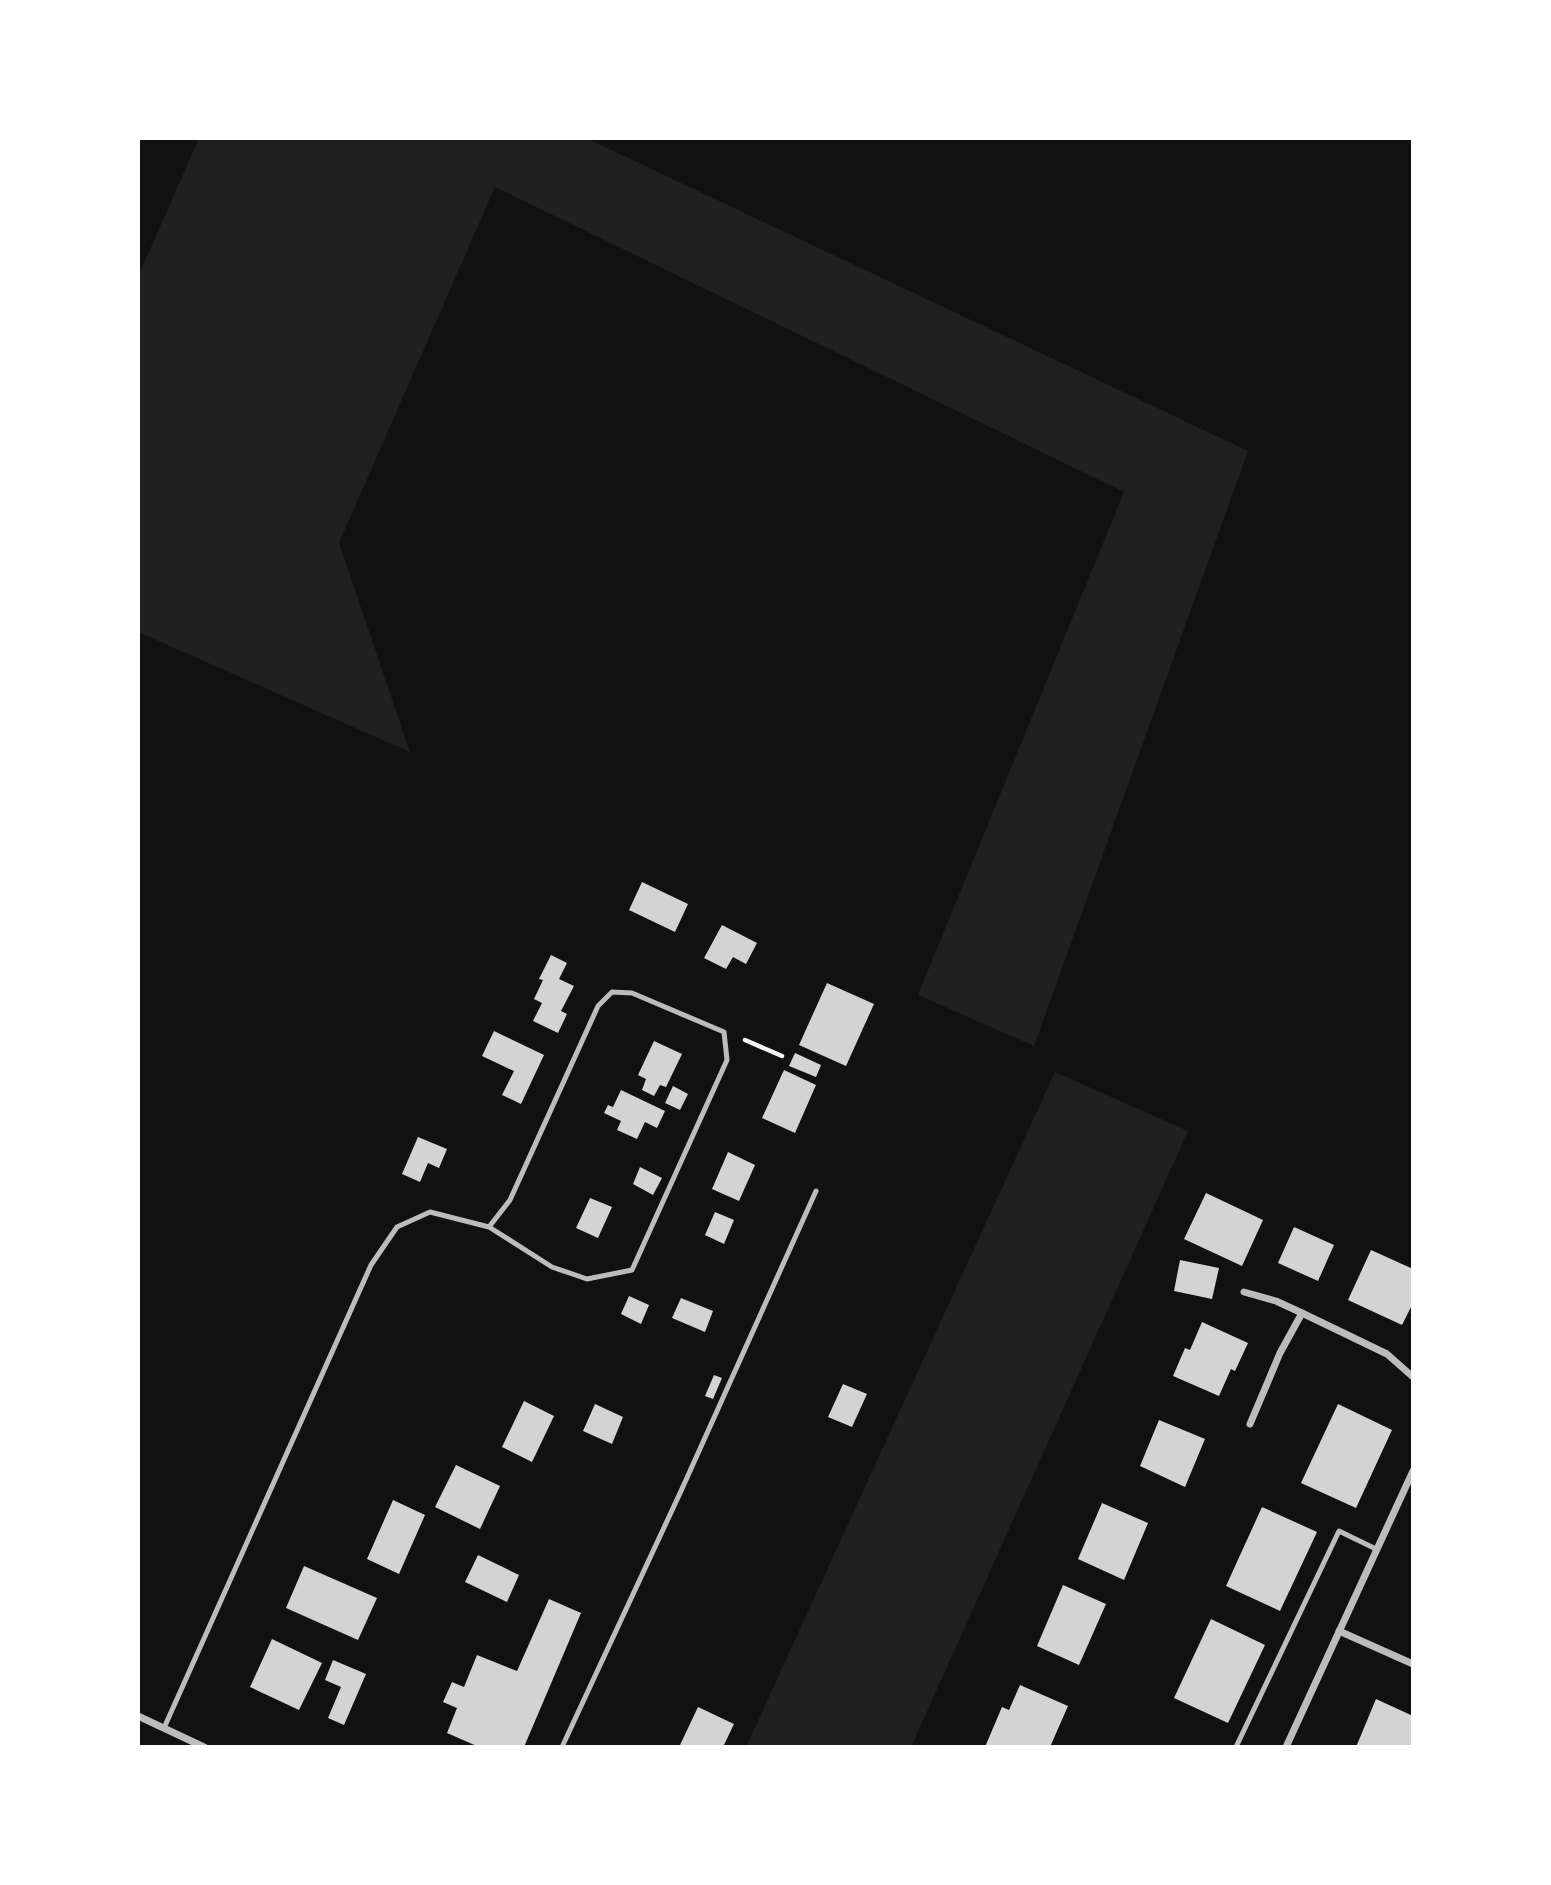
<svg xmlns="http://www.w3.org/2000/svg" width="1551" height="1885" font-family="'Golos Text',sans-serif">
<rect width="100%" height="100%" fill="#111"/>
<!-- green -->
<g fill="#202020">
<polygon points="199,138 586,138 1248,451 1034,1046 918,995 1124,492 495,187 339,543 410,752 138,632 138,277"/>
<polygon points="1055,1072 1188,1131 911,1747 746,1747"/>
</g>
<!-- building -->
<g fill="#d3d3d3">
<polygon points="642,882 688,904 675,932 629,910"/>
<polygon points="722,925 757,943 746,964 733,957 726,969 704,958"/>
<polygon points="551,955 567,963 559,979 574,986 561,1011 567,1014 558,1033 533,1021 542,1003 534,999 543,980 539,979"/>
<polygon points="827,983 874,1004 846,1066 799,1045"/>
<polygon points="494,1031 544,1055 521,1104 502,1095 514,1071 482,1056"/>
<polygon points="654,1041 682,1054 666,1087 660,1085 654,1096 642,1090 646,1079 638,1075"/>
<polygon points="795,1053 821,1065 816,1077 789,1066"/>
<polygon points="784,1070 816,1085 795,1133 762,1118"/>
<polygon points="673,1086 688,1094 680,1110 665,1103"/>
<polygon points="621,1090 665,1111 657,1128 645,1122 637,1139 617,1130 621,1121 604,1113 608,1105 613,1107"/>
<polygon points="418,1137 447,1149 439,1168 428,1163 420,1182 402,1174"/>
<polygon points="728,1152 755,1165 739,1201 712,1189"/>
<polygon points="640,1167 662,1178 653,1195 633,1184"/>
<polygon points="1206,1193 1263,1220 1242,1266 1184,1239"/>
<polygon points="590,1198 612,1207 598,1238 576,1228"/>
<polygon points="715,1212 734,1220 724,1244 705,1235"/>
<polygon points="1294,1227 1334,1245 1318,1281 1278,1263"/>
<polygon points="1371,1250 1413,1269 1413,1303 1402,1325 1348,1300"/>
<polygon points="1180,1260 1219,1268 1212,1299 1174,1291"/>
<polygon points="629,1296 649,1305 641,1324 621,1314"/>
<polygon points="681,1298 713,1311 705,1332 672,1318"/>
<polygon points="1202,1322 1248,1343 1235,1371 1231,1369 1219,1396 1173,1376 1185,1348 1190,1350"/>
<polygon points="714,1375 722,1378 713,1399 705,1396"/>
<polygon points="843,1384 867,1394 852,1427 828,1417"/>
<polygon points="524,1401 554,1416 532,1462 502,1447"/>
<polygon points="595,1404 623,1417 612,1444 583,1431"/>
<polygon points="1338,1404 1392,1430 1356,1508 1301,1483"/>
<polygon points="1159,1420 1205,1439 1185,1487 1140,1466"/>
<polygon points="456,1465 500,1486 480,1529 435,1507"/>
<polygon points="393,1500 425,1515 399,1574 367,1559"/>
<polygon points="1102,1503 1148,1523 1124,1580 1078,1559"/>
<polygon points="1262,1507 1317,1532 1280,1611 1226,1586"/>
<polygon points="478,1555 519,1575 507,1602 465,1582"/>
<polygon points="304,1566 377,1598 358,1640 286,1608"/>
<polygon points="1063,1585 1106,1604 1079,1665 1037,1646"/>
<polygon points="549,1599 581,1613 524,1747 479,1747 447,1733 457,1708 443,1702 452,1682 464,1687 477,1655 517,1671"/>
<polygon points="1211,1619 1265,1645 1228,1723 1174,1698"/>
<polygon points="272,1639 322,1663 299,1710 250,1687"/>
<polygon points="333,1660 366,1674 344,1725 328,1718 341,1687 325,1680"/>
<polygon points="1020,1685 1068,1706 1050,1747 985,1747 1002,1707 1009,1710"/>
<polygon points="1376,1699 1413,1716 1413,1741 1410,1747 1356,1747"/>
<polygon points="698,1707 734,1724 723,1747 685,1747 680,1745"/>
</g>
<g fill="none" stroke-linecap="round" stroke-linejoin="round">
<!-- path -->
<polyline stroke="#f5f5f5" stroke-width="4.5" points="745,1040 782,1056"/>
<!-- service -->
<g stroke="#bcbcbc" stroke-width="5">
<polyline points="164,1728 371,1265 397,1227 430,1212 489,1227 510,1200 598,1006 612,992 632,993 724,1032 727,1060 632,1270 587,1279 552,1267 489,1227"/>
<polyline points="562,1747 681,1491 816,1191"/>
<polyline points="1236,1747 1339,1531 1376,1549"/>
</g>
<!-- minor -->
<g stroke="#bcbcbc" stroke-width="7">
<polyline points="1244,1292 1276,1301 1302,1313"/>
<polyline points="1250,1424 1280,1353 1302,1313 1387,1354 1413,1377"/>
<polyline points="1339,1631 1413,1664"/>
<polyline points="138,1716 204,1747"/>
<polyline points="1286,1747 1413,1471"/>
</g>
</g>
<!-- border -->
<rect width="1551" height="1885" fill="none" stroke="#ffffff" stroke-width="280"/>
</svg>
